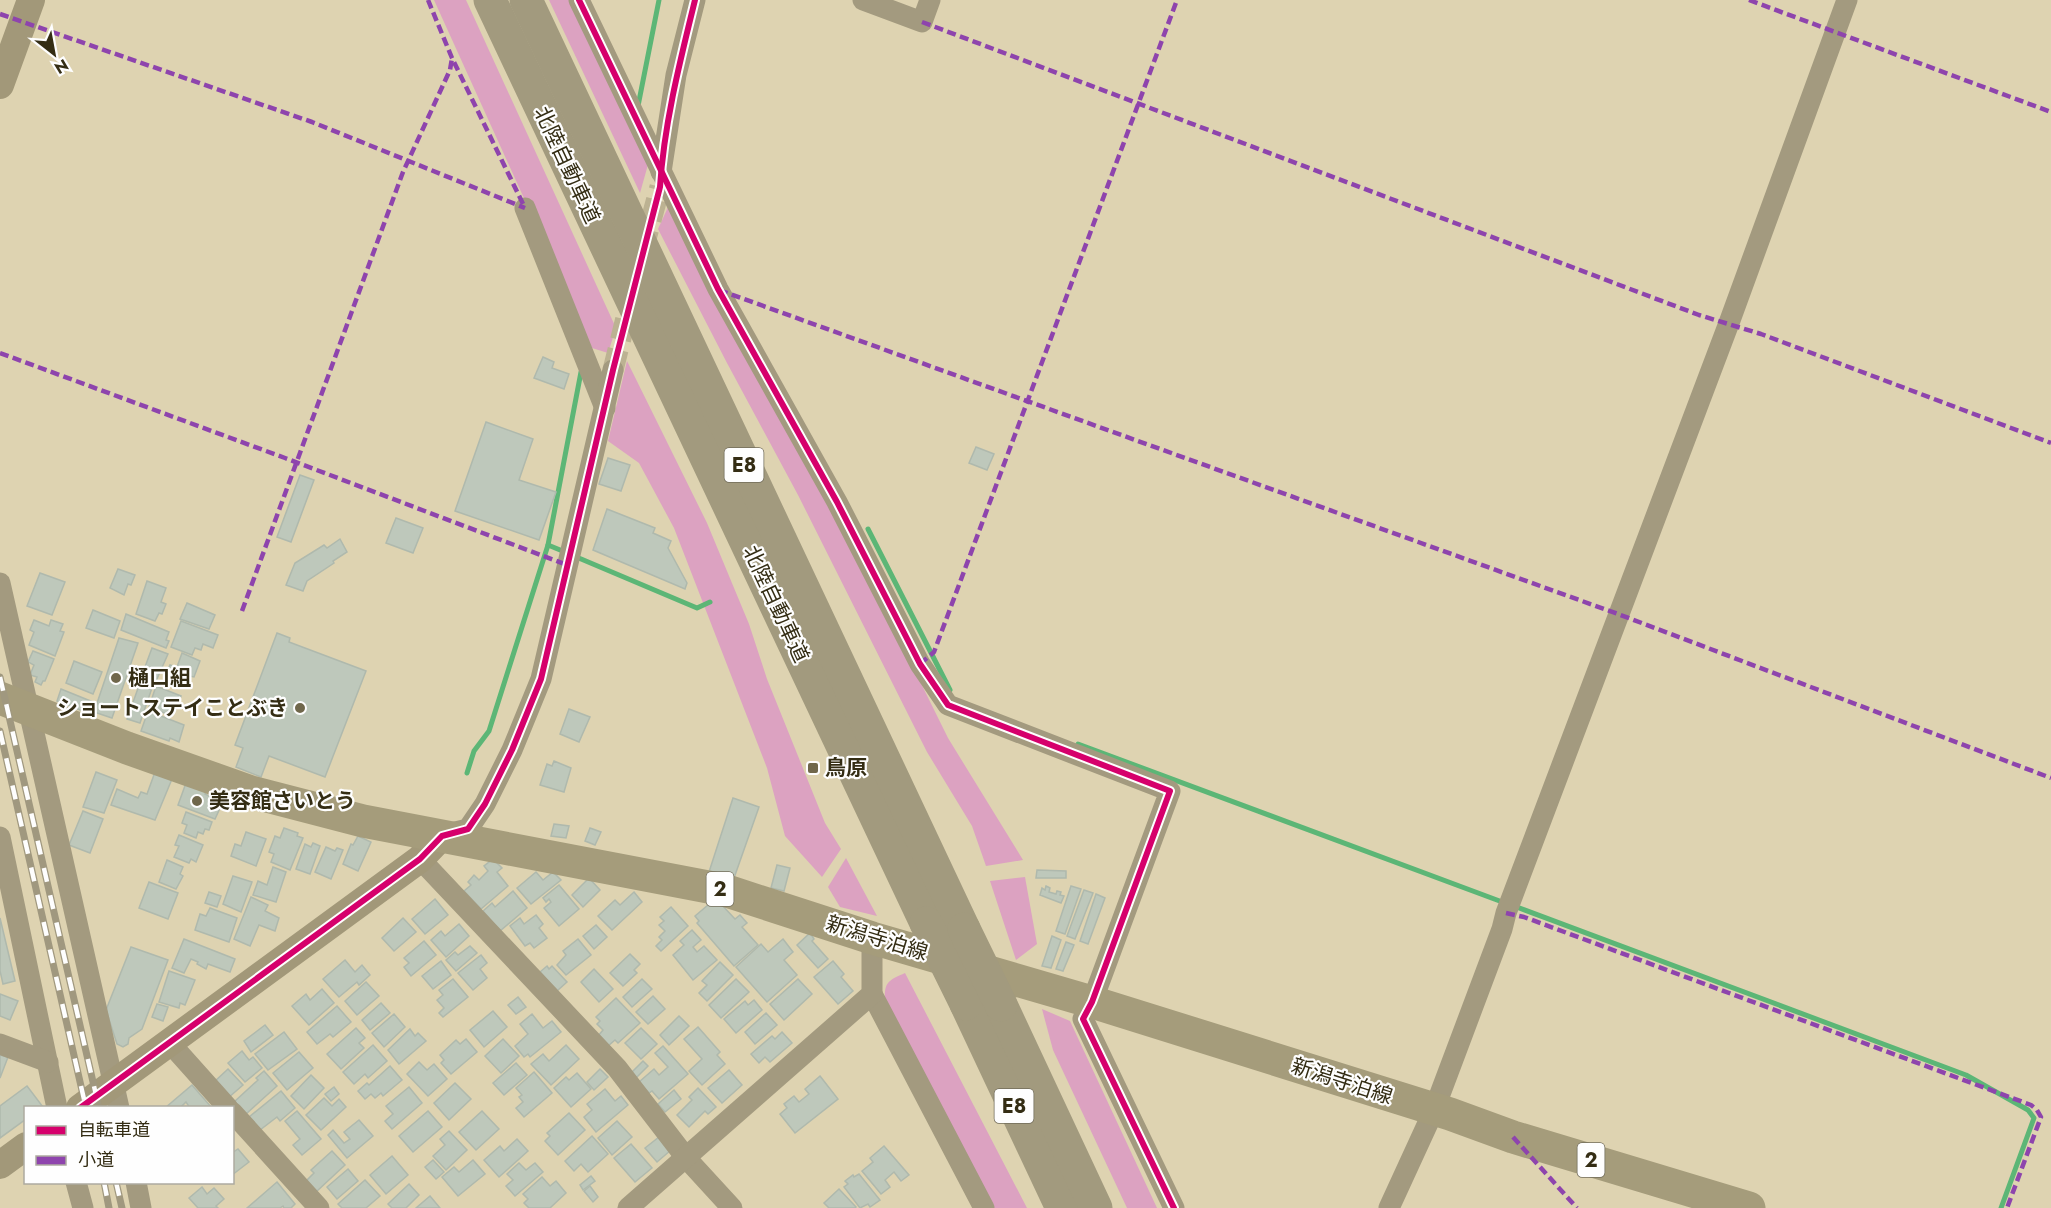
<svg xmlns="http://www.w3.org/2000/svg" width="2051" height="1208" font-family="Jost,'Noto Sans JP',sans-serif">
<rect width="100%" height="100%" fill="#ded3b1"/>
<!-- forest -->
<g fill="#dca2c1">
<polygon points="434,0 466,0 616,328 608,353 592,348"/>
<polygon points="549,0 572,0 649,161 640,193"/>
<polygon points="669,205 903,647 948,738 1023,860 986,866 972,826 927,752 798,495 727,363 658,229"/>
<polygon points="627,361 707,523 749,624 767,679 825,823 841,849 822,877 785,836 767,768 674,528 639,463 608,441"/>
<polygon points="846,858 877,916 840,907 828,887"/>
<polygon points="1025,877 1037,944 1016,960 990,881"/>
<path d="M905 973 1027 1208H994L885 1000C884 982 889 980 905 973Z"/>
<polygon points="1042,1009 1070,1021 1157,1208 1127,1208 1053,1050"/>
</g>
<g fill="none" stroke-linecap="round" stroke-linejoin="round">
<!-- stream -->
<g stroke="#5cb676" stroke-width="5">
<polyline points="638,106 659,0"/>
<polyline points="868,529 950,690"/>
<polyline points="548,545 565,552"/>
<polyline points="574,556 697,608 710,602"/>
<polyline points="1078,744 1505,903"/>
<polyline points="467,773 474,751 489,731 548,545 581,372"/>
<polyline points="1514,906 1966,1075 2028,1110 2034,1118 2001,1208"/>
</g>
</g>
<!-- building -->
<g fill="#bec8bb" stroke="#afb9ad" stroke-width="1.5">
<polygon points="543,357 554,362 552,368 569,374 564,389 534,378"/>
<polygon points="486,422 533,439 519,480 556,492 539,540 455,511"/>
<polygon points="976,447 994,454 987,470 969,463"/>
<polygon points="608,458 630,465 621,491 599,484"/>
<polygon points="300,475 314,480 291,542 277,537"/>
<polygon points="607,509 655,528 653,533 671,541 668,548 687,583 685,589 593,550"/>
<polygon points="396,518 423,528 413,553 386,543"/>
<polygon points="340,539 347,552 333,561 334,563 307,581 303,591 286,585 295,563 324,545 327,548"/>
<polygon points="118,569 135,575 131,585 128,584 124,595 110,588"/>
<polygon points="40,573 65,582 52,615 27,606"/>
<polygon points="147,581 166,588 161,602 166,604 162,614 159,613 155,621 136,614"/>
<polygon points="187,603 215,615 209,629 180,619"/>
<polygon points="93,610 120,621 114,638 86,628"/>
<polygon points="126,614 169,632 166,640 169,641 166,648 121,630"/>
<polygon points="34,620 49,626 51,620 63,624 60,631 64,632 55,656 29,645 34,632 30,630"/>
<polygon points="181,621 218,635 213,648 203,644 201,650 195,648 192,655 171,647"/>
<polygon points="277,633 290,638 289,642 366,671 325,777 269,756 261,777 236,767 243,748 235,745"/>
<polygon points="119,638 138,643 112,718 94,712"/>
<polygon points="152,648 168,654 156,681 142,675"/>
<polygon points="33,651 54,659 45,681 43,681 41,685 35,682 37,677 30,675 34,665 28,662"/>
<polygon points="182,653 200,661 194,677 189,676 186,683 166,675 170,665 177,667"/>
<polygon points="74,661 102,672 93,694 66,683"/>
<polygon points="141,680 153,685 140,723 127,719"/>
<polygon points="156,686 181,696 176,709 170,707 167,714 149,707"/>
<polygon points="61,689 93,702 88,713 57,701"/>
<polygon points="569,709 590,717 579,742 560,734"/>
<polygon points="148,711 184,725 179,742 170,738 169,741 141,731"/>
<polygon points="554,761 571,768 564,792 540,785 547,764 552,766"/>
<polygon points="96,772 117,780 104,813 83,807"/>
<polygon points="155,772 172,779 155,820 111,805 117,789 138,798 141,792 147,794"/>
<polygon points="186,783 206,791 205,794 216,799 214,803 221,806 215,819 178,805"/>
<polygon points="733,798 759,807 734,878 709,872"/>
<polygon points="83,811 103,819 90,853 69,845"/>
<polygon points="186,812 212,822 209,830 205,829 203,834 198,832 196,838 184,833 187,825 182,823"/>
<polygon points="554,824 569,826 566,838 551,836"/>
<polygon points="284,828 298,833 297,836 303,838 290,870 271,862 274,854 269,852 275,836 280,838"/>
<polygon points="590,828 601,832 595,845 585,841"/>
<polygon points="246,832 266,839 256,866 231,856 235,844 241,846"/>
<polygon points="179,835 203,845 196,862 191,859 189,863 174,857 179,846 175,845"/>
<polygon points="358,836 371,842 358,871 343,864 351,844 353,845"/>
<polygon points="313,843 320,846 310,874 296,869 305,844 311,847"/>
<polygon points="326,847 335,851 337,848 343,850 331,879 315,872"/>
<polygon points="493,859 502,868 497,872 508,886 481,909 464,891 471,885 468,882 474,875 479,880 488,871 484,866"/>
<polygon points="167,860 183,867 180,874 183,876 176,889 159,882"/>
<polygon points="777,865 790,868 784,891 771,888"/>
<polygon points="273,867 286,872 276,902 253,895 258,881 267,885"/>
<polygon points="1037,870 1066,871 1066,878 1036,878"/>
<polygon points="536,872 543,880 553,872 561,880 531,904 517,888"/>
<polygon points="233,876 252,882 241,912 223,904"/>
<polygon points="589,878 600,890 583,907 572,895"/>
<polygon points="149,882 178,893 168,919 139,908"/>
<polygon points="559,885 579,909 559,926 544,908 551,902 549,899 546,902 543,898"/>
<polygon points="1046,886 1050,888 1049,892 1056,894 1057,891 1061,892 1060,895 1064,896 1061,903 1040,895 1042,888 1045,890"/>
<polygon points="1071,886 1081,889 1065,934 1056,931"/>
<polygon points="1084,890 1093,893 1075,939 1067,936"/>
<polygon points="513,891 527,908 500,931 483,911 492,903 495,907"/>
<polygon points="209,892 221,896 217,907 205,903"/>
<polygon points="634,892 642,902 612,930 598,916 615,900 620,905"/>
<polygon points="1096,894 1105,898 1088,944 1080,941"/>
<polygon points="251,897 268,905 265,911 279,918 275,931 259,925 250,946 234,939"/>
<polygon points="435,899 448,915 425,934 412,919"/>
<polygon points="714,900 721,904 735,919 740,915 747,923 742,927 758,945 734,966 697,923 699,921 695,916"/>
<polygon points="671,907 688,926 661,951 656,946 662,940 659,937 665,931 659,925 664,921 660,917"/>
<polygon points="210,908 237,918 229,942 195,930 200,914 206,916"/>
<polygon points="536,915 543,924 539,928 547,938 534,948 530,943 525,946 510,926 520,918 524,924"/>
<polygon points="0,918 15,981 3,984 0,971"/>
<polygon points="403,918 416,932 394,951 382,938"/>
<polygon points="459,924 469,936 446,957 431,940 441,931 445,936"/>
<polygon points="596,925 607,937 594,949 583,936"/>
<polygon points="692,930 701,940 693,947 697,952 704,946 717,960 693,980 673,955 684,945 680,941"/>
<polygon points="810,933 814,939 812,941 828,959 818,968 797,945"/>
<polygon points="1052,936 1061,940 1051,968 1042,966"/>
<polygon points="184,939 235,959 230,972 208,964 206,969 197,964 198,962 191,959 184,973 172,968"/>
<polygon points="578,939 591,955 566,975 557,965 566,955 563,951"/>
<polygon points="783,939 793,952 784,960 797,975 767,1002 736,967 761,944 768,952"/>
<polygon points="424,941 436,955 411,976 404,967 409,963 404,958"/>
<polygon points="1066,942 1074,945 1063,971 1056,969"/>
<polygon points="470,946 477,953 456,971 446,960 455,952 458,955"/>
<polygon points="131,947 168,960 142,1029 129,1038 128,1044 123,1047 117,1044 106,1010"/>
<polygon points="630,954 640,964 634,970 637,973 623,986 610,973"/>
<polygon points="481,955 487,963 480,969 487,978 473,990 458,973"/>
<polygon points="345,960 355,972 362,965 370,975 359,985 357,982 339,997 323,979"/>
<polygon points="441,961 451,975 433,989 422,976"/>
<polygon points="833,961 844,974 841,977 853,991 838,1004 814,977"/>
<polygon points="720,962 733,975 707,1001 699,993 707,985 702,981"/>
<polygon points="547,966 549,969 552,966 567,982 557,991 540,972"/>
<polygon points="594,969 613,989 599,1002 581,982"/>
<polygon points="169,971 195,980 185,1005 180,1003 179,1008 159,1002"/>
<polygon points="453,979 468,997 443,1017 439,1013 444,1008 437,1000 443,995 439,990"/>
<polygon points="642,979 652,989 632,1007 623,997"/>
<polygon points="736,979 749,992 721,1018 709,1005"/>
<polygon points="798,979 812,994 784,1020 770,1004"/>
<polygon points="366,982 379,996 357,1015 345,1001"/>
<polygon points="322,989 334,1003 309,1025 292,1006 306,994 310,1000"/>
<polygon points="0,994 18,1001 10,1020 0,1016"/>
<polygon points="653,996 665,1009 648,1024 636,1012"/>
<polygon points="518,997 526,1007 516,1014 508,1005"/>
<polygon points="616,998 640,1023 618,1043 615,1040 608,1046 598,1036 603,1030 597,1024 600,1021 596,1017"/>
<polygon points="754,1000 762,1010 736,1033 724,1019 745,1001 748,1005"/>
<polygon points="381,1003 390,1013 370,1030 362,1020"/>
<polygon points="157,1004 168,1007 163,1021 152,1017"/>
<polygon points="337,1006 351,1022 333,1037 330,1034 317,1044 307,1032"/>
<polygon points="493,1011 507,1027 484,1047 470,1030"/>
<polygon points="766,1013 777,1025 755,1044 745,1032"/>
<polygon points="394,1014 405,1027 384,1047 372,1033"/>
<polygon points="532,1014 543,1028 552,1021 561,1032 530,1057 528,1054 524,1057 515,1046 528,1034 520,1024"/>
<polygon points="679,1016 689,1026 669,1045 660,1035"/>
<polygon points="265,1025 273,1035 251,1052 244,1041"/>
<polygon points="698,1027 720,1052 717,1055 725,1064 702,1085 689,1071 702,1059 684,1039"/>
<polygon points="356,1028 365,1038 359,1043 364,1048 341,1069 327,1054"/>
<polygon points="641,1028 657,1044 641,1059 625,1043"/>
<polygon points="410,1029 415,1036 418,1033 426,1041 399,1064 388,1050"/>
<polygon points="284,1032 297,1049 268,1070 255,1054"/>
<polygon points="782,1032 792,1043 770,1062 765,1057 759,1063 751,1054 772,1036 775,1039"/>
<polygon points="466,1039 477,1052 451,1074 441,1063 444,1060 440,1055 456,1040 460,1044"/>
<polygon points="503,1039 519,1056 501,1073 485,1056"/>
<polygon points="373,1045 387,1061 368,1078 365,1074 354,1084 343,1072"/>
<polygon points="566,1045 579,1059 551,1085 531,1064 543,1054 549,1061"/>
<polygon points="663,1046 688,1074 659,1099 652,1091 649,1093 639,1082 654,1069 659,1075 668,1067 655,1053"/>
<polygon points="242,1051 249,1060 253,1057 262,1068 245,1082 228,1063"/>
<polygon points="299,1052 313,1068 287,1090 273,1073"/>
<polygon points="0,1055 8,1057 0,1078"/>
<polygon points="643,1061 648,1066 636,1078 631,1073"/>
<polygon points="419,1062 427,1070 434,1064 447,1079 428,1096 407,1074"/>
<polygon points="516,1063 527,1075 504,1095 493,1083"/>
<polygon points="390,1066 402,1080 383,1096 381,1093 375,1098 371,1094 365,1099 358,1091 367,1083 369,1085"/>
<polygon points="228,1069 243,1085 228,1098 214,1082"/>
<polygon points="600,1069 608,1077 594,1090 587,1082"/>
<polygon points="729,1070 742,1085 722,1103 708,1088"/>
<polygon points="264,1071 277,1086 246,1114 234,1102 258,1080 256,1078"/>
<polygon points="534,1072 552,1093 524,1117 516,1108 523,1102 519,1097 522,1095 516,1088"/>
<polygon points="577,1073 591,1089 571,1107 554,1088 566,1077 569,1080"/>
<polygon points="311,1075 324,1088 304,1109 291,1096"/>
<polygon points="820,1076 838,1099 795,1133 780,1114 787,1108 784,1104 794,1096 799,1102 809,1094 805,1089"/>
<polygon points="455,1083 471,1099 449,1120 434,1103"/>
<polygon points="192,1085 212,1108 190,1108 186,1102 182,1106 183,1108 165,1108"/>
<polygon points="27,1086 43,1107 26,1108 26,1119 0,1138 0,1106"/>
<polygon points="334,1087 339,1094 331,1101 325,1094"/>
<polygon points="409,1087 422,1103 392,1129 385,1121 393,1114 386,1106"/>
<polygon points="698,1088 716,1107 708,1114 705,1111 689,1127 677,1115 692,1100 689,1097"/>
<polygon points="605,1089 615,1101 621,1096 628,1105 596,1132 584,1117 592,1110 587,1104"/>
<polygon points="674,1090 681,1099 665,1112 658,1104"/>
<polygon points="281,1091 295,1108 280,1121 277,1117 260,1130 249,1117"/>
<polygon points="324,1098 332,1106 339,1099 346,1107 321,1130 306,1115"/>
<polygon points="297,1111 321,1139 302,1155 293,1145 300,1139 285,1121"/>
<polygon points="428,1111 442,1127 413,1152 399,1136"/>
<polygon points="482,1111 499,1129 476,1150 459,1132"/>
<polygon points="569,1113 585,1130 558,1155 545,1141 550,1136 547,1133"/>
<polygon points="359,1120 373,1136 347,1158 328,1135 333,1130 344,1143 350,1139 344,1132"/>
<polygon points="617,1121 632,1137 612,1155 598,1138"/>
<polygon points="449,1131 467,1150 446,1170 433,1156 445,1145 440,1139"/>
<polygon points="592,1136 608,1154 588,1172 581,1164 574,1171 565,1161"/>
<polygon points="659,1137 671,1150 657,1162 645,1148"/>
<polygon points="517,1139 528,1151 499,1177 484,1160 500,1146 504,1151"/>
<polygon points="631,1144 652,1168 635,1182 614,1158"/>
<polygon points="884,1146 909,1175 901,1181 894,1172 885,1180 890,1187 881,1194 862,1171 873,1162 870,1158"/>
<polygon points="238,1149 249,1162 232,1175 232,1153"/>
<polygon points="332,1151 345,1165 316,1192 306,1181 314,1173 311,1170"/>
<polygon points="392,1156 408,1175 386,1194 370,1175"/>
<polygon points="433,1160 444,1172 436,1179 425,1167"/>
<polygon points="473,1160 485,1174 458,1196 442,1177 454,1167 459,1172"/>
<polygon points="519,1163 526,1170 535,1163 543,1172 515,1196 506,1186 513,1180 507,1174"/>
<polygon points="348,1169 358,1181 337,1199 327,1187"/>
<polygon points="859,1174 880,1200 870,1207 868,1204 860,1208 844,1187 848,1184 845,1181 853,1175 854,1177"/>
<polygon points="591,1176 595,1181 583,1190 580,1185"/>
<polygon points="542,1177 550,1186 556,1181 566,1193 550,1208 529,1208 524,1203 528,1199 523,1194"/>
<polygon points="365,1180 380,1196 366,1208 342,1208 338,1204"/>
<polygon points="277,1182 295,1204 291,1208 284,1208 283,1206 280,1208 247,1208"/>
<polygon points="409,1184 419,1195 406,1208 392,1208 388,1204"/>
<polygon points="590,1186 598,1197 593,1202 584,1191"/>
<polygon points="202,1187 207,1194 214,1188 224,1199 216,1206 218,1208 198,1208 189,1198"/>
<polygon points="839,1189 856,1207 855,1208 829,1208 824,1203"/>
<polygon points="430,1196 440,1208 416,1208"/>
</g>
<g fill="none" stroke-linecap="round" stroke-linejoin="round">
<!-- street-tunnel -->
<g stroke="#bcb292" stroke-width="21" stroke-dasharray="21 10" stroke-linecap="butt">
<polyline points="643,250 660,187"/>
<polyline points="613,370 631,298"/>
</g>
<!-- street -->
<g stroke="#a39a7f" stroke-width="21">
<polyline points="579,0 718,289 837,502 920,664 948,705 1170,791 1092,1002 1083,1019 1174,1208"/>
<polyline points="863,0 922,22 930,0"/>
<polyline points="661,172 676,75 695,0"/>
<polyline points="525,208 605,408"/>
<polyline points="0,583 119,1108"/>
<polyline points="447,834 468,829 485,804 512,750 541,679 613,370"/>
<polyline points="0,837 57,1108"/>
<polyline points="420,859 617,1068 687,1159 732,1208"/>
<polyline points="872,994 984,1208"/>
<polyline points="169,1042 228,1108"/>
<polyline points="0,1044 48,1062"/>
<polyline points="232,1112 319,1208"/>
<polyline points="76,1182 83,1208"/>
<polyline points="136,1182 141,1208"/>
<polyline points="628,1208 872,994 872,938"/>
<polyline points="1389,1208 1434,1110 1502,929 1506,913 1729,323 1847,0"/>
</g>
<!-- secondary -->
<g stroke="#a29879" stroke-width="28">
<polyline points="0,85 31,0"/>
<polyline points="80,1108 420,859 442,836"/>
<polyline points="0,1165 26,1146"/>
</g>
<!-- primary -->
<polyline stroke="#a59c7b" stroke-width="33" points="0,698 127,748 251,792 363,821 724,890 872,938 1092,1002 1450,1114 1513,1137 1749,1208"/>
<!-- highway -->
<g stroke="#a29a7e" stroke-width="33">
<polyline points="490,0 926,923"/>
<polyline points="526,0 964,929"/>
<polyline points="966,1004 1062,1208"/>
<polyline points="1001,1005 1096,1208"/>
</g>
<defs>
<g id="rail">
<polyline points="0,677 99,1108"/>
<polyline points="0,731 86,1108"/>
<polyline points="104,1182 109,1208"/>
<polyline points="116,1182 122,1208"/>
</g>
</defs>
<!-- rail casing -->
<use href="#rail" stroke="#a0987f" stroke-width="7"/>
<!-- rail -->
<use href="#rail" stroke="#fefefe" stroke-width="4.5" stroke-dasharray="14" stroke-linecap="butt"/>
<!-- highway-bridge -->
<g stroke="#a29a7e" stroke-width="33">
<polyline points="926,923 966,1004"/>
<polyline points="964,929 1001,1005"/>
</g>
<!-- quiet -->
<g stroke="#8e44ad" stroke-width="4.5" stroke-dasharray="9 4.5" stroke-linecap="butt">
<polyline points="428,0 452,58 525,208"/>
<polyline points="1749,0 2051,112"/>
<polyline points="0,14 312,122 525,208"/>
<polyline points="922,22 1699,315 1761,334 2051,443"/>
<polyline points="719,290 1618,614 2051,778"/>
<polyline points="0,353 285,458 567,565"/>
<polyline points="242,611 403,172 450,70 452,58"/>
<polyline points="920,664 934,652 1177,0"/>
<polyline points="1506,913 1524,917 2031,1105 2037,1110 2041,1117 2007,1208"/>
<polyline points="1513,1137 1577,1208"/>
</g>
<defs>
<g id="cycleway">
<polyline points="579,0 718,289 837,502 920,664 948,705 1170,791 1092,1002 1083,1019 1174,1208"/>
<path d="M80 1108 420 859 442 836 468 829 485 804 512 750 541 679 613 370 660 187C664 124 680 61 695 0"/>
</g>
</defs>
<!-- cycleway casing -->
<use href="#cycleway" stroke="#fefefe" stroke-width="10"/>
<!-- cycleway -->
<use href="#cycleway" stroke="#d6006c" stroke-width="6"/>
</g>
<!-- markers -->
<g fill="#70674b" stroke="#fefefe" stroke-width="2">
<circle cx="116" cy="678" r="6"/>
<circle cx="300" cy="708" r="6"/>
<rect x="807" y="762" width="12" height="12" rx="3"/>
<circle cx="197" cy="801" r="6"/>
</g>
<g text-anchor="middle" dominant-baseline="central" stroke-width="4.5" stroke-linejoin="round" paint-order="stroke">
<!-- shield labels -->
<g fill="#fefefe" stroke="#716c5a" stroke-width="1.5">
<rect x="724.5" y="448" width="39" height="34" rx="4.5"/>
<rect x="706.5" y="872" width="27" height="34" rx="4.5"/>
<rect x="994.5" y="1089" width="39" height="34" rx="4.5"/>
<rect x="1577.5" y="1143" width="27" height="34" rx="4.5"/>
</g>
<g font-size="20" font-weight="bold" fill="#342d14">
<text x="744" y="465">E8</text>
<text x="720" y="889">2</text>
<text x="1014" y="1106">E8</text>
<text x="1591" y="1160">2</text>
</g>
<!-- street labels -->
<g font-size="21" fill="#342d14" stroke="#fefefe">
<text transform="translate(567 165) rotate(65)">北陸自動車道</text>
<text transform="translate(776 604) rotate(65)">北陸自動車道</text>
<text transform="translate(877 938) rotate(17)">新潟寺泊線</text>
<text transform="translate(1342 1081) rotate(18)">新潟寺泊線</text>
</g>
<!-- poi labels -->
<g font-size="21" font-weight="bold" fill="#342d14" stroke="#fefefe" text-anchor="start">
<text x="128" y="678">樋口組</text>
<text x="288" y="708" text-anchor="end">ショートステイことぶき</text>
<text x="825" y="768">鳥原</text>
<text x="209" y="801">美容館さいとう</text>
</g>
</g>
<!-- legend -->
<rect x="24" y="1106" width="210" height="78" fill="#fefefe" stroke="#adaaa0" stroke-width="1.5"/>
<rect x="36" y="1126" width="30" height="9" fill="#d6006c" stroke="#adaaa0" stroke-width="1.5"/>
<text x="78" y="1136" font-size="18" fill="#342d14">自転車道</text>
<rect x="36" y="1156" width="30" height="9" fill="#8e44ad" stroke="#adaaa0" stroke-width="1.5"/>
<text x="78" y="1166" font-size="18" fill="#342d14">小道</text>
<!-- north arrow -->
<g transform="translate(54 54) rotate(149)" stroke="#fefefe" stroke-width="4.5" paint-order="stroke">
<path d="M0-4.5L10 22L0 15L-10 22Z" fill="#342d14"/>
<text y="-9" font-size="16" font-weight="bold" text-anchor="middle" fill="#342d14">N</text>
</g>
</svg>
